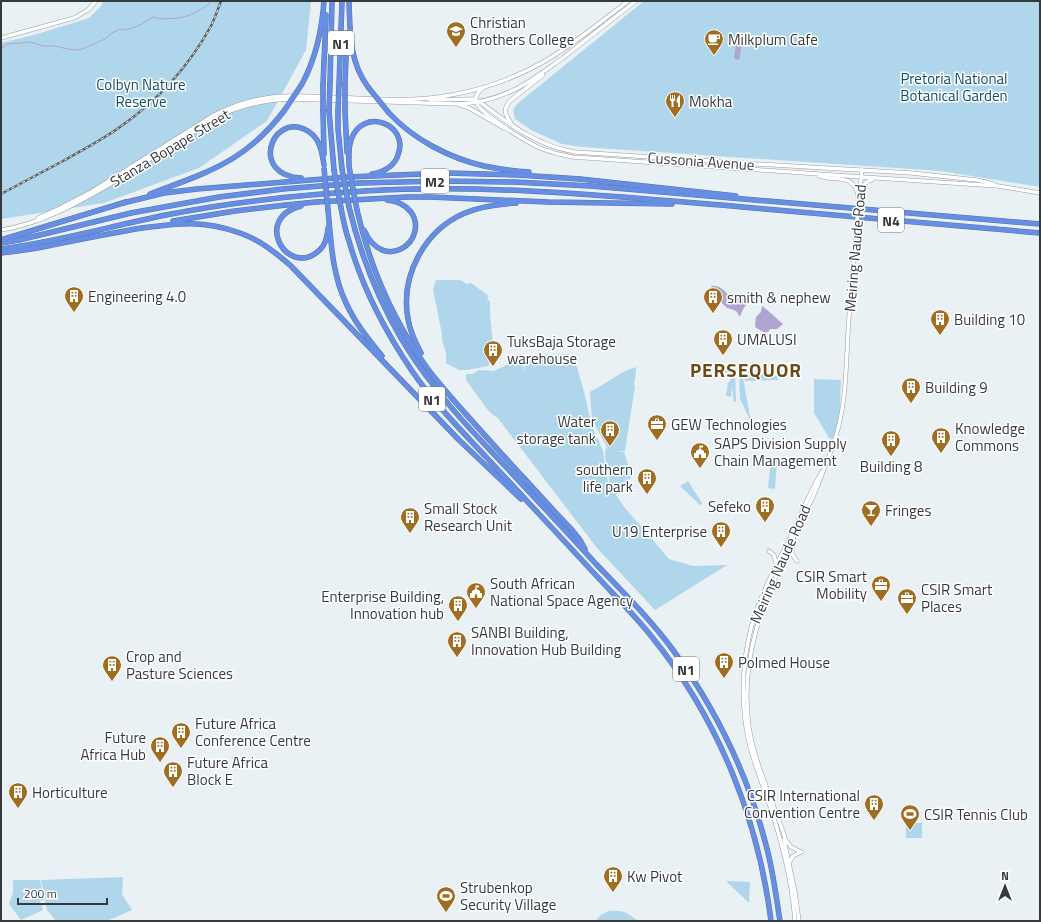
<svg xmlns="http://www.w3.org/2000/svg" width="1041" height="922" font-family="'Titillium Web',sans-serif">
<rect width="100%" height="100%" fill="#e9f1f5"/>
<!-- green -->
<g fill="#b0d6eb">
<polygon points="103,1 311,1 306,50 267,121 199,168 104,203 1,219 1,43 37,34 89,18 101,6"/>
<polygon points="644,1 1040,1 1040,187 941,171 582,147 562,144 531,130 515,119 513,110 517,104"/>
<path d="M436 280H459L463 281 466 284 471 283 489 296 487 298 490 302V306C489 326 498 347 488 366L467 370H459L446 363V353L442 340V334L433 290 434 286Z"/>
<path d="M569 354 577 367 584 392 592 426 603 451 608 482 610 485 605 455 606 447 609 451 592 420 590 393 591 391C605 385 621 371 636 367V372L634 385 635 386 625 451H617L624 452 632 476 616 495 625 508 669 559 693 566 727 565 655 610 597 548 497 417 494 416 487 409 476 394 466 380V374H472L479 370 493 371 505 366 513 359 527 357 522 372 528 361 545 355Z"/>
<polygon points="715,368 735,372 736,402 734,402 732,387 731,397 726,396 728,382 730,382 730,375 733,374 714,370"/>
<polygon points="739,372 742,372 751,422 740,399"/>
<polygon points="744,372 778,376 778,380 745,381"/>
<polygon points="814,379 841,380 839,426 831,441 814,413"/>
<polygon points="777,458 775,489 768,488 771,460 775,461"/>
<polygon points="688,481 702,503 701,506 680,486"/>
<rect x="906" y="823" width="16" height="15"/>
<polygon points="123,877 122,894 132,910 107,921 56,921 47,910 41,880"/>
<polygon points="13,880 40,880 44,900 40,901 43,910 21,920 9,904 13,892"/>
<polygon points="726,881 750,882 749,903"/>
<path d="M609 911C623 910 628 913 638 921H596C598 916 604 913 609 911Z"/>
</g>
<!-- water -->
<g fill="#afa5d0">
<path d="M711 286C719 285 724 290 729 296H750L759 300 756 302 753 301C747 302 742 309 741 315L739 316 737 312 734 310 727 308 714 295Z"/>
<polygon points="762,306 766,309 783,324 777,329 770,329 769,331 765,333 755,327 756,317 761,312"/>
</g>
<g fill="none" stroke-linecap="round" stroke-linejoin="round">
<!-- stream -->
<polyline stroke="#afa5d0" stroke-width="1" points="1,49 7,44 31,42 43,46 54,46 68,49 80,50 105,39 112,33 120,29 126,30 138,26 153,17 160,19 180,18 190,15 200,10 209,4 211,1"/>
<!-- river -->
<polyline stroke="#afa5d0" stroke-width="5.5" points="737,57 739,43"/>
<defs>
<g id="secondary">
<polyline points="1,38 74,18 88,10 96,1"/>
<path d="M483 88C479 91 475 96 476 101 477 112 528 143 540 148 550 152 561 155 573 157L862 177 998 186 1040 193"/>
<path d="M430 100 473 99 480 102C509 124 537 146 575 152L756 164 911 173 977 180 994 184"/>
<polyline points="460,105 469,108 504,128"/>
<path d="M511 123C504 114 503 108 511 100L543 75"/>
<path d="M819 176C839 182 853 172 859 198"/>
<polyline points="860,190 862,170"/>
<path d="M859 197C862 190 863 181 872 180"/>
<path d="M38 218 60 208 91 192 214 115C238 103 264 96 291 96 319 96 348 98 376 99 390 99 404 100 418 99 462 96 507 83 545 61 574 44 601 22 628 1"/>
<path d="M1 230C40 224 74 205 107 186 130 172 153 157 176 142 192 133 207 122 223 114 245 104 267 100 291 99L458 104C481 103 505 96 525 84 538 76 550 67 563 58 587 39 611 20 636 1"/>
<polyline points="792,545 792,554 797,561"/>
<polyline points="769,551 774,555 776,563"/>
<polyline points="785,839 791,847 801,852"/>
<polyline points="790,861 793,856 801,852"/>
<path d="M795 921C794 910 793 899 791 888 787 863 780 838 773 815 765 790 755 767 749 743 739 698 742 649 758 606 768 580 781 556 793 532 802 513 811 489 822 472"/>
<path d="M799 921 795 892 784 840 785 838C773 801 755 765 749 727 737 642 775 580 808 507 815 494 820 480 825 466 829 456 833 447 836 436 846 403 846 368 848 333 850 299 853 265 856 232"/>
</g>
<g id="highway">
<path d="M349 1C350 32 349 61 368 87"/>
<polyline points="330,83 332,1"/>
<polyline points="345,83 347,33"/>
<path d="M302 84C316 58 322 30 324 1"/>
<polyline points="323,85 326,15"/>
<polyline points="339,85 342,1"/>
<polyline points="323,111 324,154"/>
<polyline points="329,111 334,170"/>
<polyline points="338,111 338,129 342,169"/>
<polyline points="345,112 347,152"/>
<path d="M389 113C413 139 449 158 484 166 499 169 514 171 529 172"/>
<path d="M349 165C349 157 348 148 351 140 362 106 410 124 398 155 394 167 383 172 372 174"/>
<path d="M301 178C250 175 271 115 304 129 311 132 316 137 319 144 322 151 323 158 324 165"/>
<path d="M150 194C178 183 208 174 235 157 254 145 270 129 284 111"/>
<polyline points="123,203 164,193 197,189 348,177 447,173 518,175 580,179 736,196"/>
<path d="M301 206C253 218 286 275 316 253 325 247 327 238 328 228"/>
<path d="M349 207C360 253 377 297 401 338 411 355 423 372 435 387 456 416 482 441 506 467 536 499 566 531 596 564 622 591 650 619 673 650 715 708 748 775 766 845 773 870 776 896 780 921"/>
<path d="M341 208C343 219 345 230 349 241 362 287 385 331 412 371 434 403 461 430 487 458 522 496 557 533 592 571 612 593 634 614 652 637 718 719 758 817 771 921"/>
<path d="M328 210C331 241 332 274 346 303 355 323 369 340 382 356"/>
<path d="M357 210C370 268 395 324 430 372 452 400 477 426 500 452 524 478 548 505 572 530L580 540 585 549"/>
<polyline points="173,221 235,211 286,205 316,202 407,197 430,197 548,202 672,204"/>
<path d="M364 230C384 275 430 240 411 212 405 204 397 201 387 200"/>
<polyline points="1,240 126,202"/>
<polyline points="1,243 19,240 131,213 219,197 283,189 320,186 359,183 440,181 515,182 591,186 1040,224"/>
<path d="M1 249C56 242 111 226 166 215 231 202 297 195 364 191 483 184 602 195 721 205 827 215 933 224 1040 233"/>
<path d="M1 253C18 251 35 249 52 245 82 239 112 233 142 228 179 223 204 220 240 233 260 240 276 253 291 266L459 440 521 499"/>
<path d="M421 353C415 342 410 331 408 319 400 275 425 230 465 213 481 206 498 204 516 203"/>
</g>
</defs>
<!-- secondary casing -->
<use href="#secondary" stroke="#969da1" stroke-width="4.5"/>
<!-- highway casing -->
<use href="#highway" stroke="#5671a9" stroke-width="5.5"/>
<!-- secondary -->
<use href="#secondary" stroke="#fff" stroke-width="3.5"/>
<!-- highway -->
<use href="#highway" stroke="#668fe4" stroke-width="4.5"/>
<defs>
<path id="rail" d="M1 194C22 183 42 172 63 161 82 150 102 140 120 127 157 101 189 66 211 26 215 18 218 9 221 1"/>
</defs>
<!-- rail casing -->
<use href="#rail" stroke="#5e6265" stroke-width="2.5"/>
<!-- rail -->
<use href="#rail" stroke="#fff" stroke-width="1" stroke-dasharray="3" stroke-linecap="butt"/>
<defs>
<polyline id="secondary-bridge" points="856,232 859,199"/>
<g id="highway-bridge">
<polyline points="368,87 389,113"/>
<polyline points="284,111 302,84"/>
<polyline points="323,111 323,85"/>
<polyline points="329,111 330,83"/>
<polyline points="338,111 339,85"/>
<polyline points="345,112 345,83"/>
<polyline points="349,166 353,189 357,210"/>
<polyline points="324,168 328,210"/>
<polyline points="342,169 349,207"/>
<polyline points="334,170 341,208"/>
</g>
</defs>
<!-- secondary-bridge casing -->
<use href="#secondary-bridge" stroke="#969da1" stroke-width="4.5" stroke-linecap="butt"/>
<!-- highway-bridge casing -->
<use href="#highway-bridge" stroke="#5671a9" stroke-width="5.5" stroke-linecap="butt"/>
<!-- secondary-bridge -->
<use href="#secondary-bridge" stroke="#fff" stroke-width="3.5"/>
<!-- highway-bridge -->
<use href="#highway-bridge" stroke="#668fe4" stroke-width="4.5"/>
</g>
<!-- icons -->
<defs>
<symbol id="school-pin" viewBox="-11 -11 22 30"><path d="M0 17L-7.5 6A9.5 9.5 0 1 1 7.5 6Z" fill="#9f6e23" stroke="#fff"/><path d="M0-5L7-2L0 1L-7-2ZM-4 1L0 2.5L4 1V4Q0 6-4 4Z" fill="#fff"/></symbol>
<symbol id="cafe-pin" viewBox="-11 -11 22 30"><path d="M0 17L-7.5 6A9.5 9.5 0 1 1 7.5 6Z" fill="#9f6e23" stroke="#fff"/><path d="M-5.5-4.5H6V0H3Q3 3.5 0 3.5H-2.5Q-5.5 3.5-5.5 0ZM3-3.2v2h1.7v-2ZM-6 4.5H4V6H-6Z" fill="#fff"/></symbol>
<symbol id="restaurant-pin" viewBox="-11 -11 22 30"><path d="M0 17L-7.5 6A9.5 9.5 0 1 1 7.5 6Z" fill="#9f6e23" stroke="#fff"/><path d="M-5-6h1v4h1v-4h1v4h1v-4h1v5L-1.5 .5V6h-2V.5L-5-1ZM5-6V6H3V1.5H1.5Q1.5-4 5-6Z" fill="#fff"/></symbol>
<symbol id="building-pin" viewBox="-11 -11 22 30"><path d="M0 17L-7.5 6A9.5 9.5 0 1 1 7.5 6Z" fill="#9f6e23" stroke="#fff"/><path d="M-4-6H4V6H1V3H-1V6H-4ZM-2.5-4.3h1.7v1.8h-1.7ZM.8-4.3h1.7v1.8H.8ZM-2.5-1h1.7V.8h-1.7ZM.8-1h1.7V.8H.8Z" fill="#fff"/></symbol>
<symbol id="office-pin" viewBox="-11 -11 22 30"><path d="M0 17L-7.5 6A9.5 9.5 0 1 1 7.5 6Z" fill="#9f6e23" stroke="#fff"/><path d="M-6-3h4V-5.5h4V-3h4V5H-6ZM-1-4.5V-3h2v-1.5ZM-6 0V1H6V0Z" fill="#fff"/></symbol>
<symbol id="civic-pin" viewBox="-11 -11 22 30"><path d="M0 17L-7.5 6A9.5 9.5 0 1 1 7.5 6Z" fill="#9f6e23" stroke="#fff"/><path d="M-.6-6.5H3V-4.5H.6V-3L4-1V1h2V6H-6V1h2V-1L-.6-3ZM-1.2 2.5V6h2.4V2.5Z" fill="#fff"/></symbol>
<symbol id="bar-pin" viewBox="-11 -11 22 30"><path d="M0 17L-7.5 6A9.5 9.5 0 1 1 7.5 6Z" fill="#9f6e23" stroke="#fff"/><path d="M-6-5H6L.8 .8V4.5H3.5V6h-7V4.5H-.8V.8Z" fill="#fff"/></symbol>
<symbol id="stadium-pin" viewBox="-11 -11 22 30"><path d="M0 17L-7.5 6A9.5 9.5 0 1 1 7.5 6Z" fill="#9f6e23" stroke="#fff"/><path d="M0-5a6.5 5 0 1 0 0 10a6.5 5 0 1 0 0-10ZM-3.5-1.8h7v3.6h-7Z" fill="#fff"/></symbol>
</defs>
<g fill-rule="evenodd">
<use href="#school-pin" x="445" y="20" width="22" height="30"/>
<use href="#cafe-pin" x="703" y="28" width="22" height="30"/>
<use href="#restaurant-pin" x="664" y="90" width="22" height="30"/>
<use href="#building-pin" x="63" y="285" width="22" height="30"/>
<use href="#building-pin" x="702" y="286" width="22" height="30"/>
<use href="#building-pin" x="929" y="308" width="22" height="30"/>
<use href="#building-pin" x="712" y="328" width="22" height="30"/>
<use href="#building-pin" x="482" y="339" width="22" height="30"/>
<use href="#building-pin" x="900" y="376" width="22" height="30"/>
<use href="#office-pin" x="646" y="413" width="22" height="30"/>
<use href="#building-pin" x="599" y="419" width="22" height="30"/>
<use href="#building-pin" x="930" y="426" width="22" height="30"/>
<use href="#building-pin" x="880" y="429" width="22" height="30"/>
<use href="#civic-pin" x="689" y="441" width="22" height="30"/>
<use href="#building-pin" x="636" y="467" width="22" height="30"/>
<use href="#building-pin" x="754" y="495" width="22" height="30"/>
<use href="#bar-pin" x="860" y="499" width="22" height="30"/>
<use href="#building-pin" x="399" y="506" width="22" height="30"/>
<use href="#building-pin" x="710" y="520" width="22" height="30"/>
<use href="#office-pin" x="870" y="574" width="22" height="30"/>
<use href="#civic-pin" x="465" y="581" width="22" height="30"/>
<use href="#office-pin" x="896" y="587" width="22" height="30"/>
<use href="#building-pin" x="447" y="594" width="22" height="30"/>
<use href="#building-pin" x="446" y="630" width="22" height="30"/>
<use href="#building-pin" x="713" y="651" width="22" height="30"/>
<use href="#building-pin" x="101" y="654" width="22" height="30"/>
<use href="#building-pin" x="170" y="721" width="22" height="30"/>
<use href="#building-pin" x="149" y="735" width="22" height="30"/>
<use href="#building-pin" x="162" y="760" width="22" height="30"/>
<use href="#building-pin" x="7" y="781" width="22" height="30"/>
<use href="#building-pin" x="863" y="793" width="22" height="30"/>
<use href="#stadium-pin" x="899" y="803" width="22" height="30"/>
<use href="#building-pin" x="602" y="865" width="22" height="30"/>
<use href="#stadium-pin" x="435" y="885" width="22" height="30"/>
</g>
<g text-anchor="middle" dominant-baseline="central" stroke-width="3" stroke-linejoin="round" paint-order="stroke">
<!-- shield labels -->
<g fill="#fff" stroke="#737576" stroke-width="1">
<rect x="328" y="31" width="26" height="24" rx="3"/>
<rect x="421" y="169" width="28" height="24" rx="3"/>
<rect x="878" y="208" width="26" height="24" rx="3"/>
<rect x="419" y="387" width="26" height="24" rx="3"/>
<rect x="673" y="657" width="26" height="24" rx="3"/>
</g>
<g font-size="14" font-weight="bold" fill="#373a3c">
<text x="341" y="43">N1</text>
<text x="435" y="181">M2</text>
<text x="891" y="220">N4</text>
<text x="432" y="399">N1</text>
<text x="686" y="669">N1</text>
</g>
<!-- poi labels -->
<g font-size="15" fill="#373a3c" stroke="#fff" text-anchor="start">
<text x="470" y="22">Christian<tspan x="470" dy="17">Brothers College</tspan></text>
<text x="728" y="39">Milkplum Cafe</text>
<text x="689" y="101">Mokha</text>
<text x="88" y="296">Engineering 4.0</text>
<text x="727" y="297">smith &amp; nephew</text>
<text x="954" y="319">Building 10</text>
<text x="737" y="339">UMALUSI</text>
<text x="507" y="341">TuksBaja Storage<tspan x="507" dy="17">warehouse</tspan></text>
<text x="925" y="387">Building 9</text>
<text x="596" y="421" text-anchor="end">Water<tspan x="596" dy="17">storage tank</tspan></text>
<text x="671" y="424">GEW Technologies</text>
<text x="955" y="428">Knowledge<tspan x="955" dy="17">Commons</tspan></text>
<text x="714" y="443">SAPS Division Supply<tspan x="714" dy="17">Chain Management</tspan></text>
<text x="891" y="466" text-anchor="middle">Building 8</text>
<text x="633" y="469" text-anchor="end">southern<tspan x="633" dy="17">life park</tspan></text>
<text x="751" y="506" text-anchor="end">Sefeko</text>
<text x="424" y="508">Small Stock<tspan x="424" dy="17">Research Unit</tspan></text>
<text x="885" y="510">Fringes</text>
<text x="707" y="531" text-anchor="end">U19 Enterprise</text>
<text x="867" y="576" text-anchor="end">CSIR Smart<tspan x="867" dy="17">Mobility</tspan></text>
<text x="490" y="583">South African<tspan x="490" dy="17">National Space Agency</tspan></text>
<text x="921" y="589">CSIR Smart<tspan x="921" dy="17">Places</tspan></text>
<text x="444" y="596" text-anchor="end">Enterprise Building,<tspan x="444" dy="17">Innovation hub</tspan></text>
<text x="471" y="632">SANBI Building,<tspan x="471" dy="17">Innovation Hub Building</tspan></text>
<text x="126" y="656">Crop and<tspan x="126" dy="17">Pasture Sciences</tspan></text>
<text x="738" y="662">Polmed House</text>
<text x="195" y="723">Future Africa<tspan x="195" dy="17">Conference Centre</tspan></text>
<text x="146" y="737" text-anchor="end">Future<tspan x="146" dy="17">Africa Hub</tspan></text>
<text x="187" y="762">Future Africa<tspan x="187" dy="17">Block E</tspan></text>
<text x="32" y="792">Horticulture</text>
<text x="860" y="795" text-anchor="end">CSIR International<tspan x="860" dy="17">Convention Centre</tspan></text>
<text x="924" y="814">CSIR Tennis Club</text>
<text x="627" y="876">Kw Pivot</text>
<text x="460" y="887">Strubenkop<tspan x="460" dy="17">Security Village</tspan></text>
</g>
<!-- park labels -->
<g font-size="15" fill="#114f69" stroke="#fff">
<text x="954" y="78">Pretoria National<tspan x="954" dy="17">Botanical Garden</tspan></text>
<text x="141" y="84">Colbyn Nature<tspan x="141" dy="17">Reserve</tspan></text>
</g>
<!-- street labels -->
<g font-size="15" fill="#373a3c" stroke="#fff">
<text transform="translate(170 148) rotate(-31)">Stanza Bopape Street</text>
<text transform="translate(701 161) rotate(4)">Cussonia Avenue</text>
<text transform="translate(855 248) rotate(-85)">Meiring Naude Road</text>
<text transform="translate(780 564) rotate(-66)">Meiring Naude Road</text>
</g>
<!-- district labels -->
<g font-size="19" font-weight="bold" letter-spacing="1" fill="#6c4a17" stroke="#fff">
<text x="746" y="369">PERSEQUOR</text>
</g>
</g>
<!-- border -->
<rect width="1041" height="922" fill="none" stroke="#373a3c" stroke-width="4"/>
<!-- north arrow -->
<g transform="translate(1005 886)" stroke="#ffffff" stroke-width="3" paint-order="stroke">
<path d="M0-3L7 15L0 10L-7 15Z" fill="#373a3c"/>
<text y="-6" font-size="11" font-weight="bold" text-anchor="middle" fill="#373a3c">N</text>
</g>
<!-- scale -->
<path d="M18 898v6h89v-6" fill="none" stroke="#373a3c" stroke-width="2"/>
<text x="24" y="898" font-size="12" fill="#373a3c" stroke="#ffffff" stroke-width="3" paint-order="stroke">200 m</text>
</svg>
